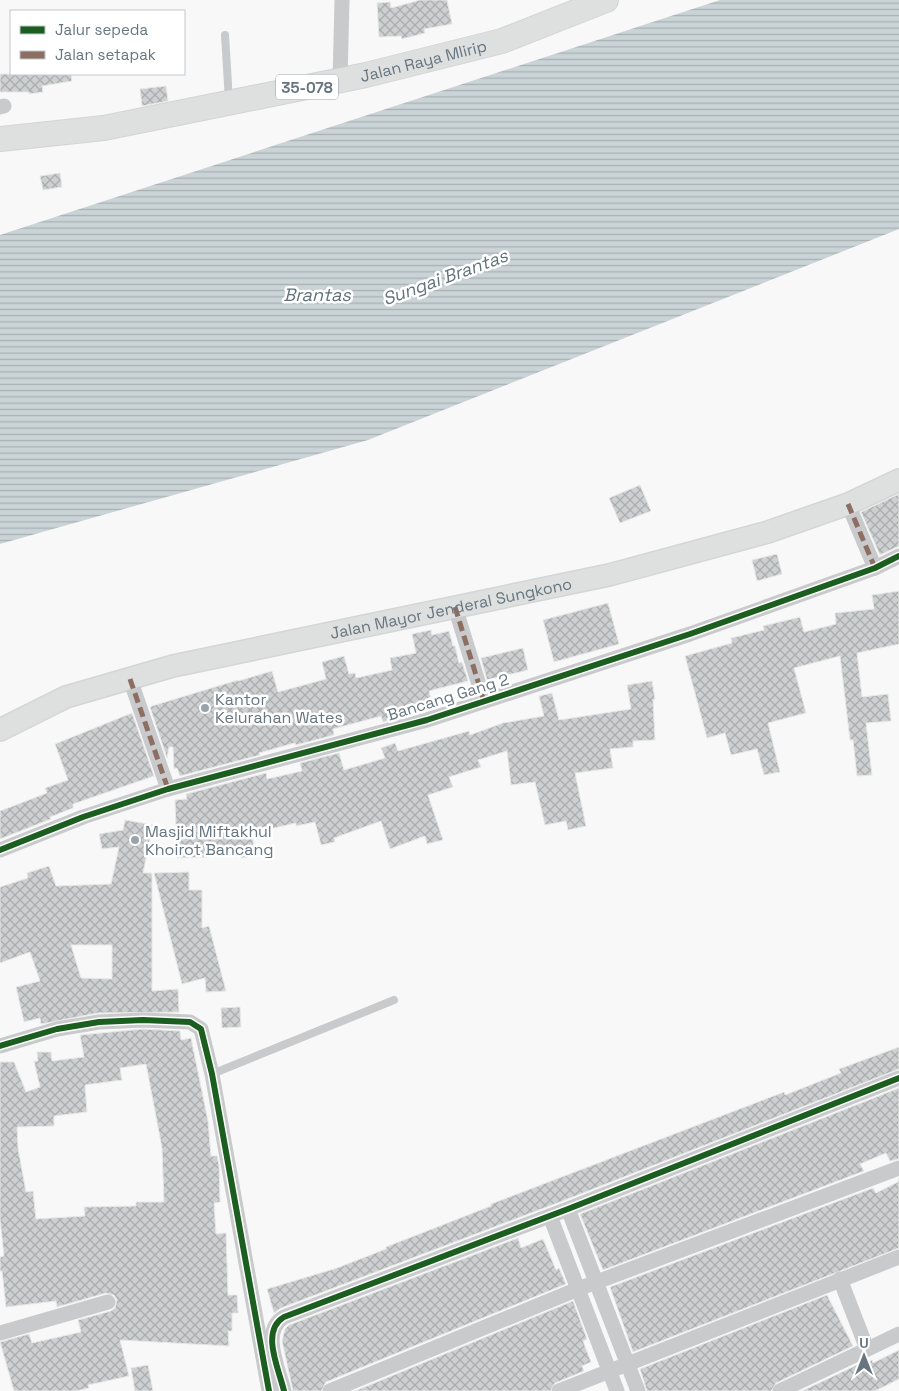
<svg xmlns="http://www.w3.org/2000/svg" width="899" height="1391" font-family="'Space Grotesk',sans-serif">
<defs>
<pattern id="water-rules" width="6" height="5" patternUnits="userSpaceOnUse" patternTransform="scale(1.25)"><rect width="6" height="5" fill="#cad3d5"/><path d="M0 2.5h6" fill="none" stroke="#a8b0b2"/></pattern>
<pattern id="building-cross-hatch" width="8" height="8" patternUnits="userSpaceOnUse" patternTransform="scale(1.25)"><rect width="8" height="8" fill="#cdcfd0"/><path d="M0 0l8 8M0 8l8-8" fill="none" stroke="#aaadae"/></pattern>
</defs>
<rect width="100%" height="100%" fill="#f8f8f8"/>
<!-- water -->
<polygon fill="url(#water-rules)" points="720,0 899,0 899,229 368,440 0,544 0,235"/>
<!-- building -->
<g fill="url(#building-cross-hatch)" stroke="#e8e8e8" fill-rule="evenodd">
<polygon points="420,0 447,0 452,24 424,29 425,33 402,39 401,36 379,37 377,3 390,2 391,8"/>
<polygon points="0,74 71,74 72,81 42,86 43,92 29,94 29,92 0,92"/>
<polygon points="166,86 168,101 142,106 140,89"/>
<polygon points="60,173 62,187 43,190 40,176"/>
<polygon points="640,485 651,511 620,523 609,498"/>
<polygon points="899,494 899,546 880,555 861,512"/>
<polygon points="777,554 782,574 757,581 752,560"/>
<polygon points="899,591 899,644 857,653 862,697 888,694 891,721 866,723 872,775 857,776 853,740 850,740 840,656 794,668 806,713 768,723 780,772 764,775 757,749 731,755 725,733 707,738 685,656 732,643 731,638 764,630 763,626 800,617 804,632 836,624 835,613 874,609 872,595"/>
<polygon points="608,603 619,644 554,662 543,620"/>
<polygon points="431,630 432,635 449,631 453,646 455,646 459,663 462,662 468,681 429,691 433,707 383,722 381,716 333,729 334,735 296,745 295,743 291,744 259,753 260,755 180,776 177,768 174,769 173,747 169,747 167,758 150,707 152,706 238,680 238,681 272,671 278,692 326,679 322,662 344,656 349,674 355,673 356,678 392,670 390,658 416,653 412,634"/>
<polygon points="523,648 528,670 487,680 481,658"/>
<polygon points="652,681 655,699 653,700 655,740 633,741 633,747 610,749 613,768 575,773 586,826 568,830 566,821 545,825 535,782 511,785 507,751 478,760 481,767 449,777 453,787 428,795 443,840 427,844 425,836 390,849 381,821 334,838 335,842 321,845 315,822 296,826 296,823 252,833 255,856 241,858 240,851 210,853 210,857 177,858 175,800 187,799 186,794 266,773 267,779 302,771 300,763 339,753 344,770 385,758 381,748 395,743 398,751 469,731 470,735 503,723 544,716 539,696 552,693 559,720 631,709 627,685"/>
<polygon points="132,713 154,776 73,804 73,808 50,817 51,819 0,839 0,811 47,793 45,788 68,780 55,744"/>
<path d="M125 820 153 825 143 873H152V991L178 989 179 1012 98 1013 41 1024 40 1018 24 1022 16 987 40 981 30 952 0 963V887L28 878 27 873 49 866 56 886 111 884 119 847 102 849 99 834 123 830ZM71 945H112V979L81 978Z"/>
<polygon points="189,872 189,890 202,890 202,928 209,926 226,991 206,992 205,978 182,984 154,873"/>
<polygon points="240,1007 241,1027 222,1028 221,1008"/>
<path d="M143 1029 180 1031 181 1040 191 1038 208 1121 211 1156H217L219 1165 220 1202 214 1203 216 1234 226 1233 228 1295H237L238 1313H232V1331H228L229 1346 120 1340 129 1376 88 1385 89 1388 76 1391H14L0 1342 29 1334 32 1343 81 1332 78 1320 111 1311 115 1308 117 1300 114 1295 106 1293 57 1307 56 1301 6 1307 2 1271H0V1257L4 1256 0 1219V1062H14L26 1092 40 1087 34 1061H38L37 1052H51L52 1061 84 1057 80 1035ZM146 1064 162 1148 164 1202H136V1206L84 1207 85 1216 36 1219 33 1191 26 1192 18 1148 17 1127 54 1126V1116L87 1112 85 1085 122 1080 120 1068Z"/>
<polygon points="899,1047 899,1069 565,1200 281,1308 274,1313 267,1289 337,1268 386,1249 386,1247 491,1206 491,1204 750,1105 784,1092 785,1095 841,1073 839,1069"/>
<polygon points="899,1088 899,1159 890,1161 886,1153 860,1164 864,1171 603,1270 580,1214"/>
<polygon points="899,1178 899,1248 633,1352 610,1287 873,1188 876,1193 898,1182"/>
<polygon points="518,1238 521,1248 543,1239 556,1270 559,1268 566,1284 326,1382 321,1391 293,1391 282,1341 285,1329 289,1325"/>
<polygon points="827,1295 853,1346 776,1383 771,1391 647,1391 640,1369"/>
<polygon points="573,1301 587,1339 583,1341 591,1362 582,1366 584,1371 555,1383 550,1391 355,1391"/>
<polygon points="899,1350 899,1379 875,1391 802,1391 861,1363 862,1365 872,1360 873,1363"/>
<polygon points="148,1365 153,1391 135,1391 131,1368"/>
</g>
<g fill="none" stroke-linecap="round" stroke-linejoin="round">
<defs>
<g id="secondary">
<path id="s1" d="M0 730 66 697 173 666 609 575 768 532 848 504 899 480"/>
</g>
<g id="primary">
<path id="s2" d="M0 139 104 128 366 75 502 41 606 0"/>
</g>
</defs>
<!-- secondary casing -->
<use href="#secondary" stroke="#d4d5d6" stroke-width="24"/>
<!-- primary casing -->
<use href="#primary" stroke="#d3d4d5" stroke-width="26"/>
<!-- lane -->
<g stroke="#c9cacb" stroke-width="8">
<polyline points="225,35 229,101"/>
<polyline points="212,1074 394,1000"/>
</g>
<!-- street -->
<g stroke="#c9cacb" stroke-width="15">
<polyline points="340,81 342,0"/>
<polyline points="0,107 4,106"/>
<polyline points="848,504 875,568"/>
<polyline points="455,607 484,701"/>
<polyline points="130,679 168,789"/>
<polyline points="0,850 83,817 168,789 427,720 690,634 875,568 899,556"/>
<polyline points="0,1046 57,1029 99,1022 143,1020 190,1022 201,1029 212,1074 269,1391"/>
<polyline points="568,1209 638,1391"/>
<polyline points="550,1216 617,1391"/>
<polyline points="840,1279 867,1349"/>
<polyline points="0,1333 108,1302"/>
<path d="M284 1391C279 1369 260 1331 284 1317L568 1209 899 1078"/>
<polyline points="330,1391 578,1289 899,1168"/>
<polyline points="559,1391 899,1257"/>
<polyline points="780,1391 899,1334"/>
</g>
<!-- secondary -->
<use href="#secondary" stroke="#dedfdf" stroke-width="21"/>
<!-- primary -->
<use href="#primary" stroke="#dedfdf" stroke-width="24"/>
<!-- quiet -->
<g stroke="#8d6e63" stroke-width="5" stroke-dasharray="10 5" stroke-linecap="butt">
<polyline points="848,504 875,568"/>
<polyline points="455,607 484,701"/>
<polyline points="130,679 168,789"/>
</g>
<defs>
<g id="cycleway">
<polyline points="0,850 83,817 168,789 427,720 690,634 875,568 899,556"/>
<polyline points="0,1046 57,1029 99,1022 143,1020 190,1022 201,1029 212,1074 269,1391"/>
<path d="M284 1391C279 1369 260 1331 284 1317L568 1209 899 1078"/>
</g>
</defs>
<!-- cycleway casing -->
<use href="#cycleway" stroke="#fff" stroke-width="9"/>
<!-- cycleway -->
<use href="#cycleway" stroke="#1b5e20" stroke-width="6"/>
</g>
<!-- markers -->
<g fill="#99a3a9" stroke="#fff" stroke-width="2">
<circle cx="205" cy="708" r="5"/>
<circle cx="135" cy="840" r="5"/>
</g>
<g text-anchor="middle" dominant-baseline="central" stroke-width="5" stroke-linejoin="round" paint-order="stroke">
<!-- shield labels -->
<rect fill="#fff" stroke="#949ea5" stroke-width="1" x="276" y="74.5" width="62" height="25" rx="4"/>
<g font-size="15" font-weight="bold" fill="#66757f">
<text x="307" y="87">35-078</text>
</g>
<!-- street labels -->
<g font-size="16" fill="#66757f" stroke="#fff">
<text stroke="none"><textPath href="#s2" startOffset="431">Jalan Raya Mlirip</textPath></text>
<text stroke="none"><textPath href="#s1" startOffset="469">Jalan Mayor Jenderal Sungkono</textPath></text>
<text transform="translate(448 697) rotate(-17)">Bancang Gang 2</text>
</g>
<!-- poi labels -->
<g font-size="16" fill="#66757f" stroke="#fff" text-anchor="start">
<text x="215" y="699">Kantor<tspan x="215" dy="18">Kelurahan Wates</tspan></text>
<text x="145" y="831">Masjid Miftakhul<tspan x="145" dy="18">Khoirot Bancang</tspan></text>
</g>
<!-- water labels -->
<g font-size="18" font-style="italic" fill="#617379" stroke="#fff">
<text transform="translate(445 277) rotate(-20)">Sungai Brantas</text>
<text x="317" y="294">Brantas</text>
</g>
</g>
<!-- legend -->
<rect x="10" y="10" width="175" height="65" fill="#ffffff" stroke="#c2c8cc"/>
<rect x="20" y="26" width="25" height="8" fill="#1b5e20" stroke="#c2c8cc"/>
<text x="55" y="35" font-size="15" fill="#66757f">Jalur sepeda</text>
<rect x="20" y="51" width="25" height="8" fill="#8d6e63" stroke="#c2c8cc"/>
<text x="55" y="60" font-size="15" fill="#66757f">Jalan setapak</text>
<!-- north arrow -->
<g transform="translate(864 1356)" stroke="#ffffff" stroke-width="4" paint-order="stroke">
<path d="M0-4L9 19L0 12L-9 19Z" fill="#66757f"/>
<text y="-8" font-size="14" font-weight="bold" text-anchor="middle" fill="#66757f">U</text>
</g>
</svg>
